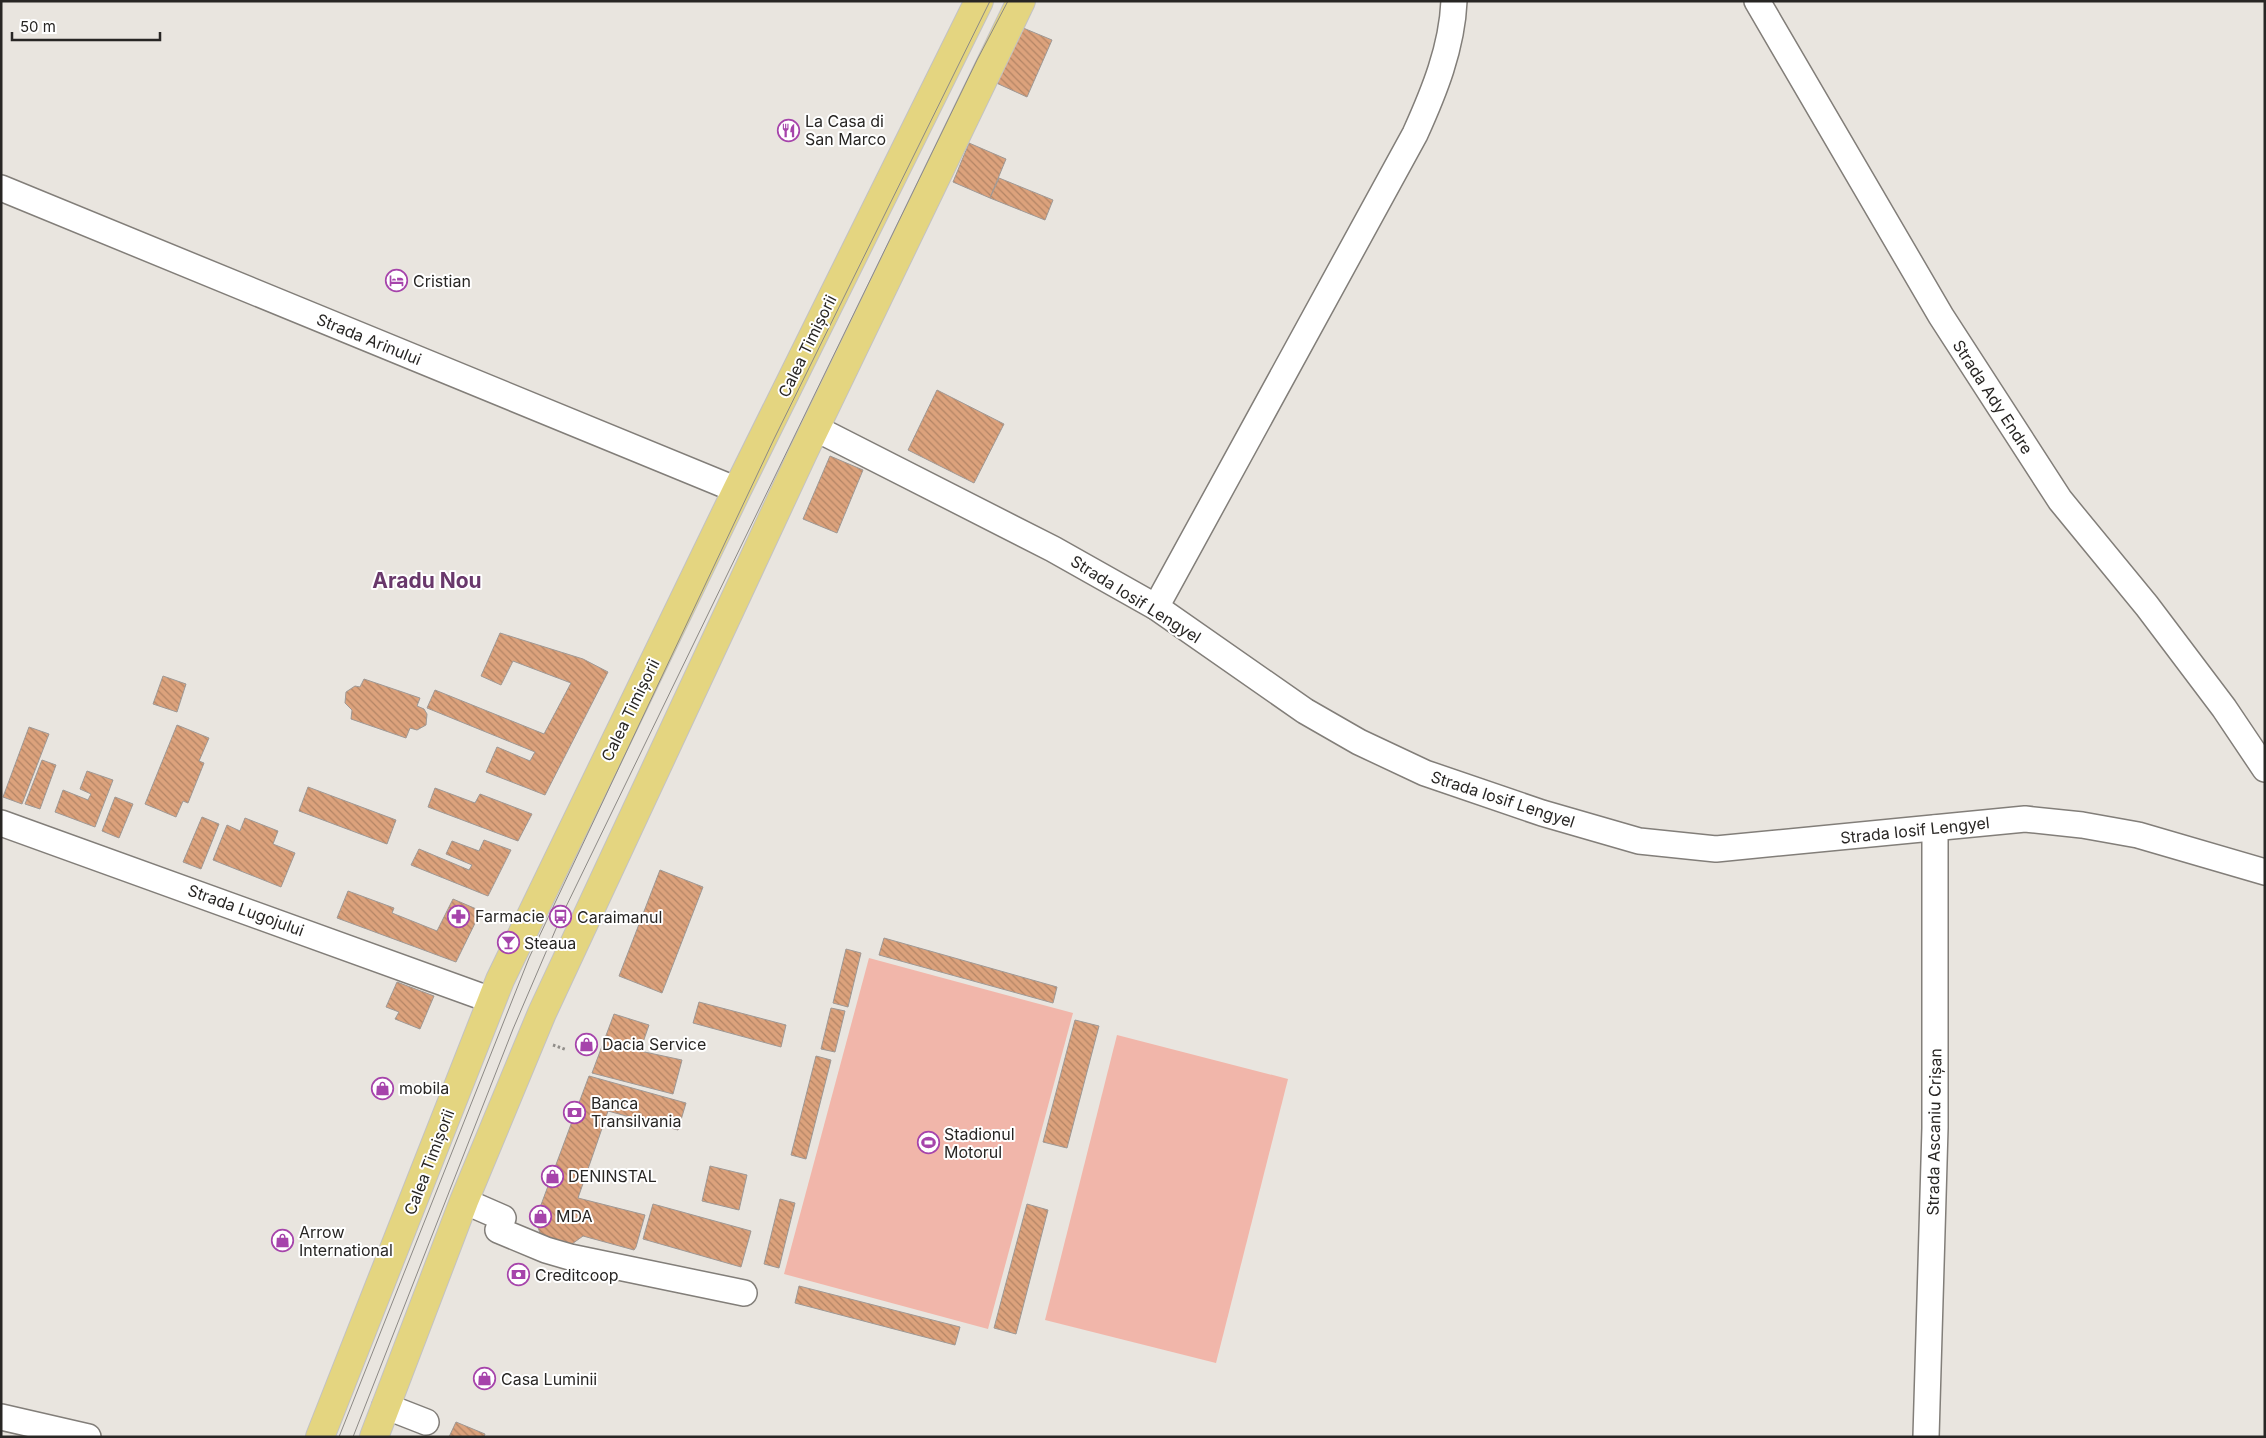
<svg xmlns="http://www.w3.org/2000/svg" width="2266" height="1438" font-family="Inter,sans-serif">
<defs>
<pattern id="building-back-hatch" width="6" height="6" patternUnits="userSpaceOnUse" patternTransform="scale(1.25)"><rect width="6" height="6" fill="#dca27c"/><path d="M-1 5l2 2M0 0l6 6M5-1l2 2" fill="none" stroke="#b28465"/></pattern>
</defs>
<rect width="100%" height="100%" fill="#e9e5df"/>
<!-- pitch -->
<g fill="#f1b6aa">
<polygon points="869,958 1073,1013 988,1329 784,1274"/>
<polygon points="1117,1035 1288,1079 1216,1363 1045,1320"/>
</g>
<!-- building -->
<g fill="url(#building-back-hatch)" stroke="#9f9894">
<polygon points="1016,25 1052,40 1027,97 992,81"/>
<polygon points="969,143 1006,159 990,198 953,182"/>
<polygon points="999,178 1053,200 1045,220 990,198"/>
<polygon points="937,390 1004,424 974,483 908,450"/>
<polygon points="830,456 863,470 837,533 803,519"/>
<polygon points="500,633 583,659 608,672 545,795 486,772 497,747 530,761 535,752 427,708 435,690 544,734 571,683 513,661 501,685 481,676"/>
<polygon points="163,676 186,684 177,712 153,704"/>
<polygon points="364,679 420,698 417,706 424,709 427,714 426,725 417,730 410,728 406,738 351,719 352,710 345,703 346,692 355,686 360,687"/>
<polygon points="177,725 209,738 199,761 204,763 188,803 183,801 176,817 145,804"/>
<polygon points="29,727 49,734 22,804 3,797"/>
<polygon points="42,760 56,765 40,809 25,804"/>
<polygon points="87,771 113,780 95,827 55,812 63,790 88,800 91,794 80,789"/>
<polygon points="308,787 396,820 387,844 299,811"/>
<polygon points="435,788 475,803 480,794 532,814 518,841 428,807"/>
<polygon points="115,797 133,804 119,838 102,831"/>
<polygon points="202,817 219,824 201,869 183,862"/>
<polygon points="245,818 278,831 273,844 295,853 281,887 213,860 227,825 240,831"/>
<polygon points="484,840 511,850 488,896 411,865 419,849 469,870 472,865 446,854 452,841 479,851"/>
<polygon points="660,870 703,887 662,993 619,976"/>
<polygon points="348,891 394,908 392,913 437,931 453,899 481,911 456,962 337,918"/>
<polygon points="884,938 1057,987 1053,1003 879,955"/>
<polygon points="846,949 861,953 848,1007 833,1003"/>
<polygon points="397,982 434,996 420,1029 395,1019 399,1012 386,1007"/>
<polygon points="699,1002 786,1025 781,1047 693,1023"/>
<polygon points="831,1008 845,1011 835,1052 821,1049"/>
<polygon points="614,1014 649,1025 640,1051 682,1060 673,1094 592,1073"/>
<polygon points="1075,1020 1099,1026 1067,1148 1043,1142"/>
<polygon points="816,1056 831,1060 806,1159 791,1155"/>
<polygon points="589,1076 686,1103 678,1130 608,1111 578,1198 645,1215 636,1247 634,1250 583,1236 565,1249 545,1244 535,1221"/>
<polygon points="710,1166 747,1175 739,1210 702,1201"/>
<polygon points="780,1199 795,1203 779,1268 764,1264"/>
<polygon points="653,1204 751,1231 741,1267 643,1239"/>
<polygon points="1027,1204 1048,1210 1016,1334 994,1328"/>
<polygon points="799,1286 960,1327 955,1345 795,1303"/>
<polygon points="456,1422 485,1434 484,1437 449,1437"/>
</g>
<g fill="none" stroke-linecap="round" stroke-linejoin="round">
<defs>
<g id="minor">
<polyline points="1757,1 1941,316 2060,500 2147,606 2224,708 2265,769"/>
<polyline points="1,188 737,490"/>
<polyline points="815,428 1053,549 1156,607 1305,711 1359,742 1425,773 1542,813 1639,841 1716,849 2025,819 2082,825 2138,835 2265,872"/>
<path d="M1156 607 1415 134C1434 92 1452 48 1454 1"/>
<polyline points="1,823 491,1000"/>
<polyline points="464,1201 503,1218"/>
<polyline points="498,1230 546,1250 570,1257 744,1293"/>
<polyline points="385,1406 426,1422"/>
<polyline points="1,1417 88,1437"/>
<polyline points="1926,1437 1935,1128 1935,828"/>
</g>
<g id="major">
<polyline points="320,1437 500,980 737,490 979,1"/>
<polyline points="374,1437 464,1201 542,1013 803,453 1021,1"/>
</g>
</defs>
<!-- minor casing -->
<use href="#minor" stroke="#827e79" stroke-width="28"/>
<!-- major casing -->
<use href="#major" stroke="#c3c2c2" stroke-width="30"/>
<!-- path -->
<polyline stroke="#908d89" stroke-width="3" stroke-dasharray="2.5 2.5" stroke-linecap="butt" points="553,1045 567,1050"/>
<!-- minor -->
<use href="#minor" stroke="#fff" stroke-width="25"/>
<!-- major -->
<use href="#major" stroke="#e4d580" stroke-width="28"/>
<!-- tram -->
<g stroke="#8c8985" stroke-width="1">
<polyline points="339,1437 529,958 774,439 990,1"/>
<polyline points="353,1437 513,1029 561,917 977,60 1008,1"/>
</g>
</g>
<!-- icons -->
<defs>
<symbol id="restaurant-ring" viewBox="-11 -11 22 22"><circle r="9.5" fill="#fff" stroke="#a644ab" stroke-width="1.5"/><path d="M-5-6h1v4h1v-4h1v4h1v-4h1v5L-1.5 .5V6h-2V.5L-5-1ZM5-6V6H3V1.5H1.5Q1.5-4 5-6Z" fill="#a644ab"/></symbol>
<symbol id="hotel-ring" viewBox="-11 -11 22 22"><circle r="9.5" fill="#fff" stroke="#a644ab" stroke-width="1.5"/><path d="M-6-4.5h1.5V1H6V5H4.5V3h-9V5H-6ZM-4 0a1.8 1.8 0 1 1 3.6 0ZM.5 0V-2.5h3Q6-2.5 6 0Z" fill="#a644ab"/></symbol>
<symbol id="pharmacy-ring" viewBox="-11 -11 22 22"><circle r="9.5" fill="#fff" stroke="#a644ab" stroke-width="1.5"/><path d="M-2-6h4v4h4v4h-4v4h-4v-4h-4v-4h4Z" fill="#a644ab"/></symbol>
<symbol id="bus-ring" viewBox="-11 -11 22 22"><circle r="9.5" fill="#fff" stroke="#a644ab" stroke-width="1.5"/><path d="M-5-6H5V4H4V6H2V4H-2V6H-4V4H-5ZM-3.5-4V0h7V-4ZM-3.5 1.2v1.5H-2V1.2ZM2 1.2v1.5H3.5V1.2Z" fill="#a644ab"/></symbol>
<symbol id="bar-ring" viewBox="-11 -11 22 22"><circle r="9.5" fill="#fff" stroke="#a644ab" stroke-width="1.5"/><path d="M-6-5H6L.8 .8V4.5H3.5V6h-7V4.5H-.8V.8Z" fill="#a644ab"/></symbol>
<symbol id="shop-ring" viewBox="-11 -11 22 22"><circle r="9.5" fill="#fff" stroke="#a644ab" stroke-width="1.5"/><path d="M-5-2.5h2.3a2.7 3.5 0 0 1 5.4 0H5L5.5 6h-11ZM-1.5-2.5h3a1.5 2.3 0 0 0-3 0Z" fill="#a644ab"/></symbol>
<symbol id="bank-ring" viewBox="-11 -11 22 22"><circle r="9.5" fill="#fff" stroke="#a644ab" stroke-width="1.5"/><path d="M-6-4H6V4H-6ZM0-2.3a2.3 2.3 0 1 0 0 4.6a2.3 2.3 0 1 0 0-4.6Z" fill="#a644ab"/></symbol>
<symbol id="stadium-ring" viewBox="-11 -11 22 22"><circle r="9.5" fill="#fff" stroke="#a644ab" stroke-width="1.5"/><path d="M0-5a6.5 5 0 1 0 0 10a6.5 5 0 1 0 0-10ZM-3.5-1.8h7v3.6h-7Z" fill="#a644ab"/></symbol>
</defs>
<g fill-rule="evenodd">
<use href="#restaurant-ring" x="776" y="118" width="25" height="25"/>
<use href="#hotel-ring" x="384" y="268" width="25" height="25"/>
<use href="#pharmacy-ring" x="446" y="904" width="25" height="25"/>
<use href="#bus-ring" x="548" y="904" width="25" height="25"/>
<use href="#bar-ring" x="496" y="930" width="25" height="25"/>
<use href="#shop-ring" x="574" y="1032" width="25" height="25"/>
<use href="#shop-ring" x="370" y="1076" width="25" height="25"/>
<use href="#bank-ring" x="562" y="1100" width="25" height="25"/>
<use href="#stadium-ring" x="916" y="1130" width="25" height="25"/>
<use href="#shop-ring" x="540" y="1164" width="25" height="25"/>
<use href="#shop-ring" x="528" y="1204" width="25" height="25"/>
<use href="#shop-ring" x="270" y="1228" width="25" height="25"/>
<use href="#bank-ring" x="506" y="1262" width="25" height="25"/>
<use href="#shop-ring" x="472" y="1366" width="25" height="25"/>
</g>
<g text-anchor="middle" dominant-baseline="central" stroke-width="4" stroke-linejoin="round" paint-order="stroke">
<!-- poi labels -->
<g font-size="16" fill="#282624" stroke="#fff" text-anchor="start">
<text x="805" y="121">La Casa di<tspan x="805" dy="18">San Marco</tspan></text>
<text x="413" y="281">Cristian</text>
<text x="475" y="916">Farmacie</text>
<text x="577" y="917">Caraimanul</text>
<text x="524" y="943">Steaua</text>
<text x="602" y="1044">Dacia Service</text>
<text x="399" y="1088">mobila</text>
<text x="591" y="1103">Banca<tspan x="591" dy="18">Transilvania</tspan></text>
<text x="944" y="1134">Stadionul<tspan x="944" dy="18">Motorul</tspan></text>
<text x="568" y="1176">DENINSTAL</text>
<text x="556" y="1216">MDA</text>
<text x="299" y="1232">Arrow<tspan x="299" dy="18">International</tspan></text>
<text x="535" y="1275">Creditcoop</text>
<text x="501" y="1379">Casa Luminii</text>
</g>
<!-- street labels -->
<g font-size="16" fill="#282624" stroke="#fff">
<text transform="translate(369 339) rotate(22)">Strada Arinului</text>
<text transform="translate(807 346) rotate(-64)">Calea Timișorii</text>
<text transform="translate(1993 397) rotate(57)">Strada Ady Endre</text>
<text transform="translate(1136 599) rotate(32)">Strada Iosif Lengyel</text>
<text transform="translate(630 710) rotate(-64)">Calea Timișorii</text>
<text transform="translate(1503 799) rotate(18)">Strada Iosif Lengyel</text>
<text transform="translate(1915 830) rotate(-6)">Strada Iosif Lengyel</text>
<text transform="translate(246 910) rotate(20)">Strada Lugojului</text>
<text transform="translate(1934 1132) rotate(-89)">Strada Ascaniu Crișan</text>
<text transform="translate(429 1162) rotate(-69)">Calea Timișorii</text>
</g>
<!-- district labels -->
<g font-size="21" font-weight="bold" fill="#69386b" stroke="#fff">
<text x="427" y="580">Aradu Nou</text>
</g>
</g>
<!-- border -->
<rect width="2266" height="1438" fill="none" stroke="#282624" stroke-width="5"/>
<!-- scale -->
<path d="M12 32v8h148v-8" fill="none" stroke="#282624" stroke-width="2.5"/>
<text x="20" y="32" font-size="15" fill="#282624" stroke="#ffffff" stroke-width="4" paint-order="stroke">50 m</text>
</svg>
